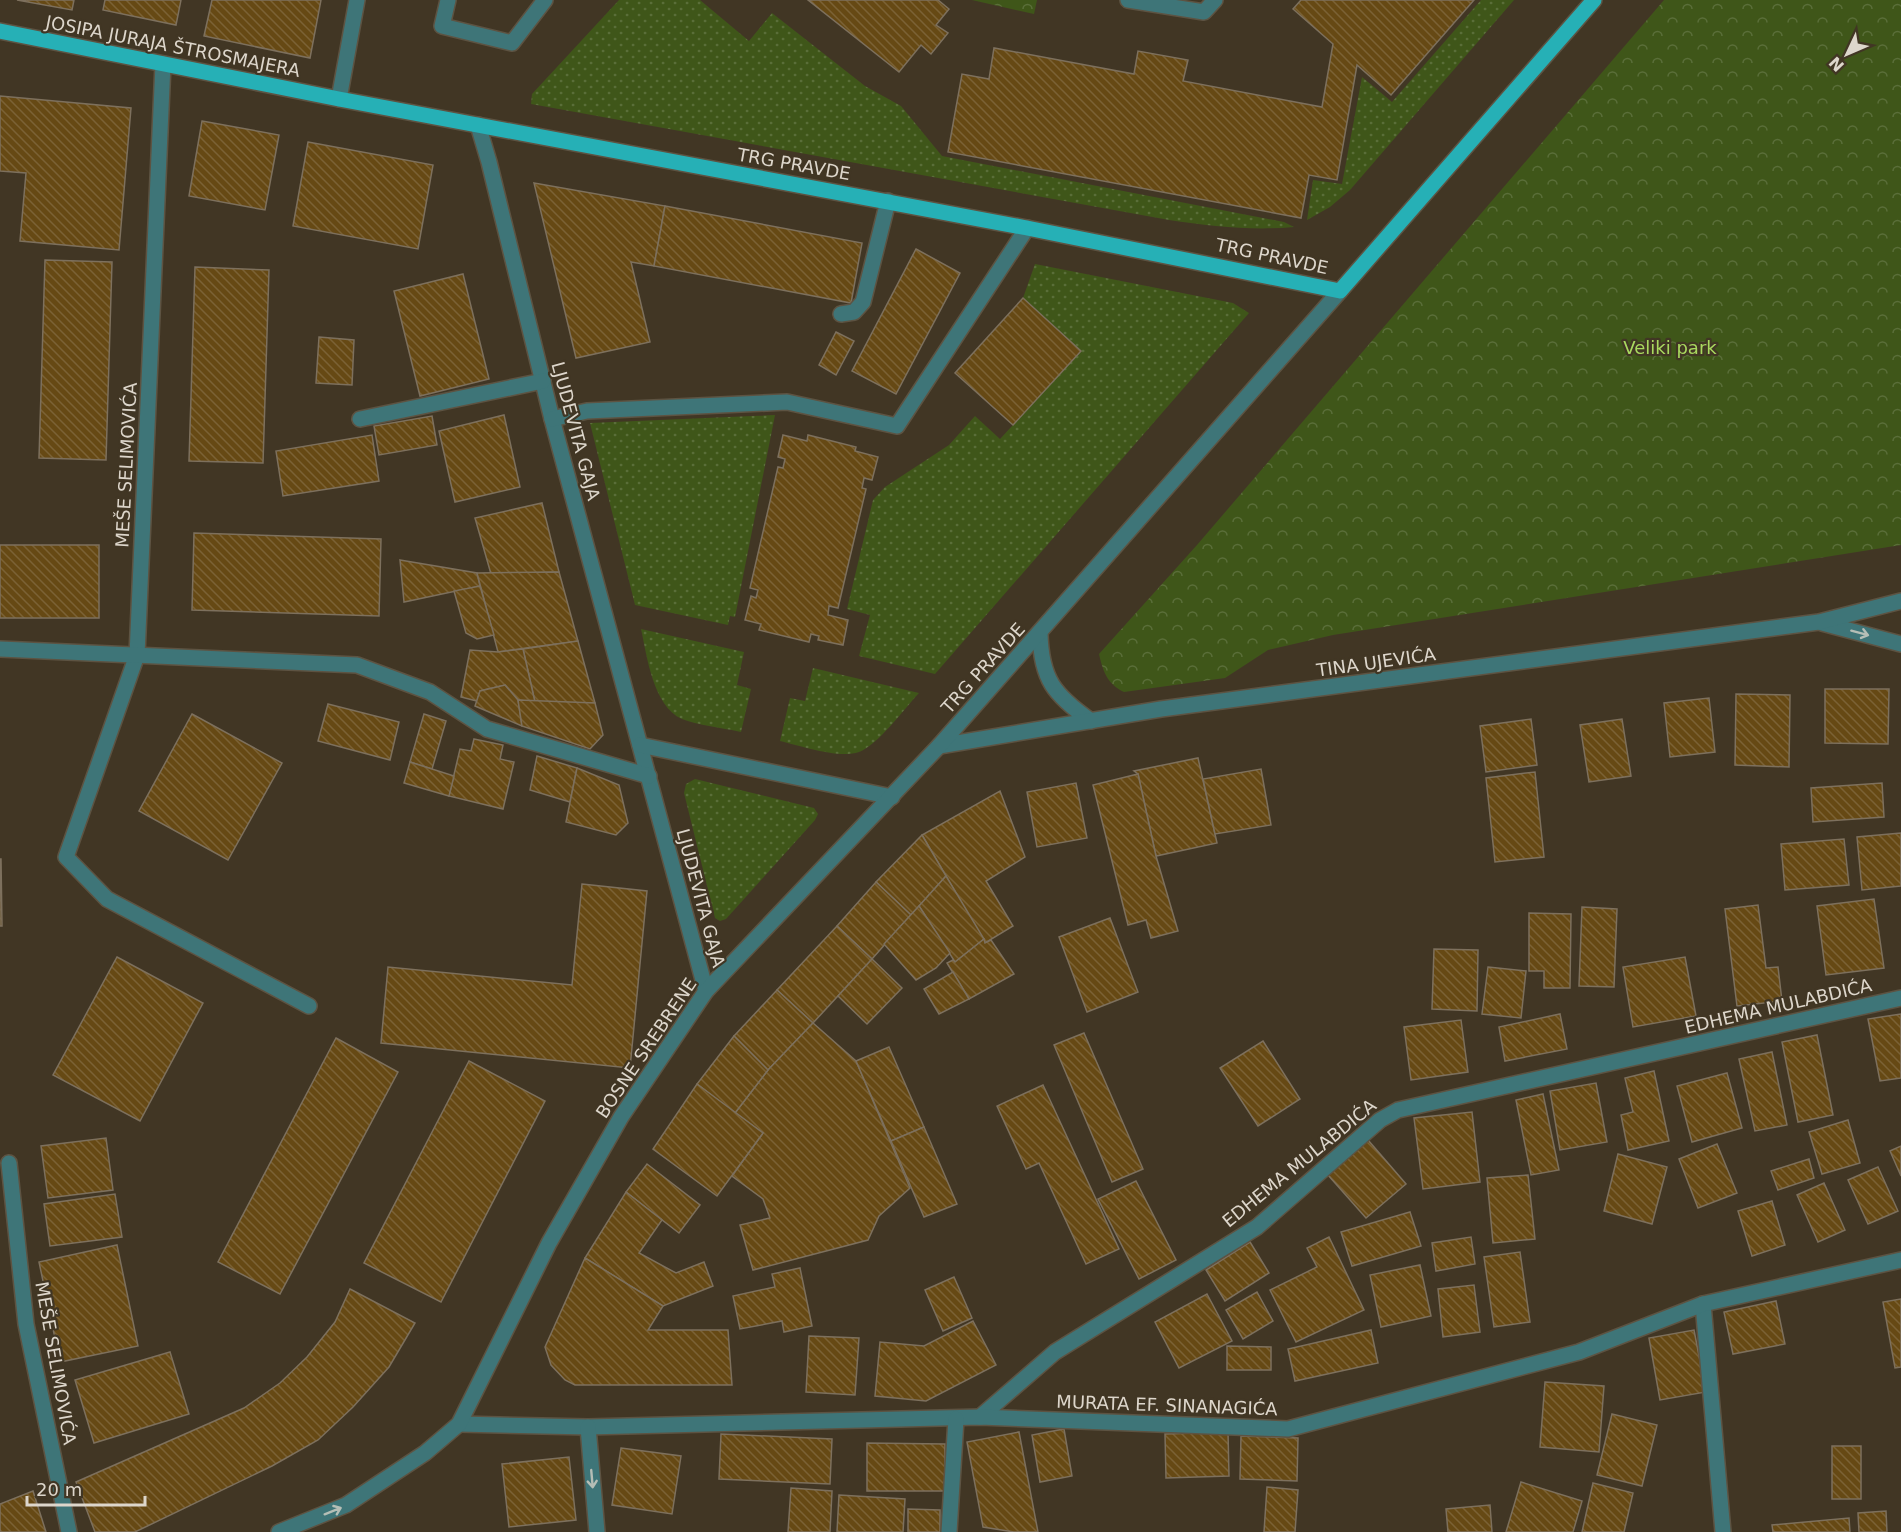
<svg xmlns="http://www.w3.org/2000/svg" width="1901" height="1532" font-family="'DejaVu Sans',sans-serif">
<defs>
<pattern id="grass-dots" width="8" height="8" patternUnits="userSpaceOnUse" patternTransform="scale(1.5)"><rect width="8" height="8" fill="#3f5619"/><path d="M2 2h.1M6 6h.1" fill="none" stroke="#5a6e39" stroke-width="1.8" stroke-linecap="round"/></pattern>
<pattern id="park-crowns" width="20" height="18" patternUnits="userSpaceOnUse" patternTransform="scale(1.5)"><rect width="20" height="18" fill="#3f5619"/><path d="M2 6a3 3 0 1 1 6 0M12 15a3 3 0 1 1 6 0" fill="none" stroke="#5a6e39"/></pattern>
<pattern id="building-back-hatch" width="6" height="6" patternUnits="userSpaceOnUse" patternTransform="scale(1.5)"><rect width="6" height="6" fill="#664914"/><path d="M-1 5l2 2M0 0l6 6M5-1l2 2" fill="none" stroke="#7b6235"/></pattern>
</defs>
<rect width="100%" height="100%" fill="#413624"/>
<!-- grass -->
<g fill="url(#grass-dots)">
<path d="M619 0H700L749 41 772 13 865 86 901 106 942 156 1284 222 1294 227C1252 231 1211 226 1169 220L531 104 532 94Z"/>
<polygon points="1481,0 1514,0 1350,190 1330,207 1307,220 1313,180 1342,184 1362,77 1392,102"/>
<polygon points="1035,264 1233,303 1249,313 935,674 859,656 870,615 847,609 873,500 885,487 949,445 975,416 1000,439 1081,351 1023,298"/>
<polygon points="775,415 735,617 730,616 728,625 635,605 590,423"/>
<path d="M641 629 744 652 737 685 751 689 741 732C724 728 696 725 682 719 653 706 647 656 641 629Z"/>
<path d="M813 668 919 693C905 708 877 746 859 752 839 759 801 746 780 741L790 698 805 701Z"/>
<polygon points="695,779 814,808 818,814 815,820 726,919 720,921 715,918 684,793 686,784"/>
</g>
<!-- park -->
<g fill="url(#park-crowns)">
<polygon points="972,0 1037,0 1034,14"/>
<path d="M1664 0H1901V545L1333 635 1268 650 1225 678 1124 692C1107 684 1103 671 1099 654L1197 545Z"/>
</g>
<!-- building -->
<g fill="url(#building-back-hatch)" stroke="#7d705d" stroke-width="1.5">
<polygon points="17,0 74,0 72,10"/>
<polygon points="105,0 181,0 176,25 103,10"/>
<polygon points="212,0 321,0 310,58 204,36"/>
<polygon points="808,0 938,0 949,9 936,25 948,33 931,54 921,45 899,72"/>
<polygon points="1301,0 1474,0 1391,95 1357,65 1337,180 1309,175 1301,218 948,152 962,74 989,79 994,48 1134,74 1138,51 1188,60 1183,81 1322,107 1333,44 1293,9"/>
<polygon points="0,96 131,108 119,250 20,241 26,173 0,171"/>
<polygon points="202,121 279,135 265,210 189,196"/>
<polygon points="308,142 433,165 418,249 293,226"/>
<polygon points="534,183 665,206 654,266 631,262 650,342 576,358"/>
<polygon points="665,206 862,243 851,303 654,266"/>
<polygon points="916,249 960,273 896,394 852,371"/>
<polygon points="45,260 112,262 106,460 39,458"/>
<polygon points="195,267 269,270 263,463 189,461"/>
<polygon points="463,274 489,379 420,396 394,291"/>
<polygon points="1023,298 1081,351 1013,425 955,373"/>
<polygon points="836,332 854,341 836,375 819,365"/>
<polygon points="319,337 354,340 352,385 316,383"/>
<polygon points="504,415 520,487 455,502 439,431"/>
<polygon points="432,416 437,445 379,455 374,426"/>
<polygon points="372,435 379,481 283,496 276,451"/>
<polygon points="783,435 807,441 808,435 856,447 855,451 878,457 872,480 864,478 862,488 866,489 838,608 829,606 828,615 848,620 843,645 818,640 819,636 811,634 809,642 759,630 761,624 745,620 751,596 756,598 758,590 750,588 778,467 783,468 785,459 778,457"/>
<polygon points="542,503 559,572 491,574 475,518"/>
<polygon points="194,533 381,539 379,616 192,610"/>
<rect x="0" y="545" width="99" height="73"/>
<polygon points="400,560 477,573 480,586 404,602"/>
<polygon points="559,572 578,641 498,652 477,573"/>
<polygon points="480,586 494,635 477,639 466,633 454,591"/>
<polygon points="578,641 595,703 535,702 523,649"/>
<polygon points="523,649 535,702 518,700 505,685 480,691 477,701 461,697 470,650 498,652"/>
<polygon points="505,685 518,700 522,726 475,706 480,691"/>
<polygon points="1825,689 1889,689 1888,744 1825,743"/>
<polygon points="1736,694 1790,695 1789,767 1735,765"/>
<polygon points="1709,698 1715,752 1670,757 1664,703"/>
<polygon points="518,700 595,703 603,735 590,749 522,726"/>
<polygon points="328,704 399,722 390,760 318,741"/>
<polygon points="192,714 282,763 228,860 139,811"/>
<polygon points="424,714 446,721 432,769 410,762"/>
<polygon points="1531,719 1537,765 1486,772 1480,726"/>
<polygon points="1622,719 1631,776 1589,782 1580,725"/>
<polygon points="474,739 503,745 500,759 514,762 503,809 449,796 460,749 471,751"/>
<polygon points="537,756 577,768 570,802 530,790"/>
<polygon points="1198,758 1217,843 1156,856 1138,774 1134,771"/>
<polygon points="410,762 454,776 449,796 404,783"/>
<polygon points="577,768 619,785 628,823 616,835 566,822"/>
<polygon points="1261,769 1271,825 1215,834 1203,779"/>
<polygon points="1535,772 1544,857 1495,862 1486,778"/>
<polygon points="1138,774 1156,856 1178,931 1151,938 1146,920 1128,925 1093,785"/>
<polygon points="1076,783 1087,838 1037,847 1027,792"/>
<polygon points="1882,783 1884,817 1813,822 1811,788"/>
<polygon points="1000,791 1025,857 986,881 1013,926 985,943 922,835"/>
<polygon points="1901,833 1901,886 1862,890 1857,837"/>
<polygon points="922,835 946,876 911,915 876,882"/>
<polygon points="1844,839 1849,885 1785,890 1781,844"/>
<polygon points="0,859 1,859 2,926 0,926"/>
<polygon points="946,876 984,939 955,962 919,906"/>
<polygon points="876,882 911,915 872,959 837,926"/>
<polygon points="582,884 647,891 630,1068 381,1043 388,967 572,985"/>
<polygon points="1874,899 1884,968 1826,975 1817,906"/>
<polygon points="1758,905 1766,968 1778,967 1782,1001 1737,1006 1725,909"/>
<polygon points="919,906 950,953 936,968 916,980 884,944"/>
<polygon points="1582,907 1617,909 1614,987 1579,986"/>
<polygon points="1529,913 1571,914 1570,988 1544,988 1544,971 1529,971"/>
<polygon points="1110,918 1138,992 1087,1012 1059,937"/>
<polygon points="837,926 872,959 813,1023 777,990"/>
<polygon points="984,939 985,943 991,940 1014,974 969,999 947,963 953,960 955,962"/>
<polygon points="1434,949 1478,950 1477,1011 1432,1009"/>
<polygon points="117,957 203,1003 140,1121 53,1075"/>
<polygon points="1685,957 1696,1016 1633,1027 1623,967"/>
<polygon points="872,959 902,988 867,1024 838,996"/>
<polygon points="1488,967 1526,971 1521,1018 1482,1014"/>
<polygon points="953,972 969,999 939,1014 924,989"/>
<polygon points="777,990 813,1023 768,1070 734,1036"/>
<polygon points="1560,1014 1567,1049 1505,1061 1499,1027"/>
<polygon points="1901,1014 1901,1078 1880,1081 1868,1019"/>
<polygon points="1461,1020 1468,1072 1411,1080 1404,1027"/>
<polygon points="813,1023 856,1061 910,1188 879,1216 868,1240 753,1270 740,1225 770,1218 763,1199 732,1176 763,1133 735,1113 768,1070"/>
<polygon points="1084,1033 1143,1169 1112,1182 1054,1045"/>
<polygon points="1817,1035 1833,1115 1798,1122 1782,1042"/>
<polygon points="734,1036 768,1070 735,1113 697,1084"/>
<polygon points="336,1038 398,1072 280,1294 218,1262"/>
<polygon points="1263,1041 1300,1099 1258,1126 1220,1068"/>
<polygon points="889,1047 924,1127 891,1141 856,1061"/>
<polygon points="1772,1052 1787,1125 1755,1131 1739,1059"/>
<polygon points="469,1061 545,1101 441,1302 364,1263"/>
<polygon points="1654,1071 1669,1141 1628,1150 1621,1115 1633,1112 1625,1078"/>
<polygon points="1727,1073 1742,1128 1692,1142 1677,1086"/>
<polygon points="1596,1083 1607,1142 1560,1150 1550,1091"/>
<polygon points="697,1084 763,1133 717,1196 653,1149"/>
<polygon points="1043,1085 1119,1249 1086,1264 1039,1163 1026,1169 997,1106"/>
<polygon points="1543,1094 1559,1170 1531,1175 1516,1100"/>
<polygon points="1472,1112 1480,1182 1423,1189 1414,1118"/>
<polygon points="1848,1120 1860,1163 1822,1174 1809,1132"/>
<polygon points="924,1127 957,1204 924,1217 891,1141"/>
<polygon points="106,1138 113,1190 48,1198 41,1146"/>
<polygon points="1368,1140 1406,1184 1366,1218 1328,1175"/>
<polygon points="1717,1144 1737,1193 1698,1208 1679,1159"/>
<polygon points="1901,1146 1901,1176 1890,1151"/>
<polygon points="1618,1154 1667,1167 1652,1224 1604,1211"/>
<polygon points="1809,1159 1814,1178 1778,1190 1771,1171"/>
<polygon points="647,1164 700,1205 679,1233 626,1192"/>
<polygon points="1878,1167 1898,1211 1868,1224 1848,1180"/>
<polygon points="1528,1175 1535,1239 1493,1243 1487,1178"/>
<polygon points="1136,1181 1176,1260 1139,1279 1098,1199"/>
<polygon points="1824,1183 1845,1230 1818,1242 1797,1195"/>
<polygon points="626,1192 662,1220 639,1253 676,1273 704,1262 713,1286 663,1306 585,1258"/>
<polygon points="115,1194 122,1237 50,1246 44,1204"/>
<polygon points="1772,1201 1785,1245 1752,1256 1738,1211"/>
<polygon points="1410,1212 1421,1246 1352,1266 1341,1232"/>
<polygon points="1329,1237 1364,1310 1296,1342 1270,1290 1317,1267 1307,1248"/>
<polygon points="1471,1237 1475,1264 1436,1271 1432,1243"/>
<polygon points="1250,1242 1269,1273 1225,1301 1206,1270"/>
<polygon points="117,1245 138,1346 60,1362 39,1262"/>
<polygon points="1520,1252 1530,1322 1494,1327 1484,1257"/>
<polygon points="585,1258 663,1306 648,1330 728,1330 732,1385 575,1385 565,1380 551,1365 545,1347"/>
<polygon points="1420,1265 1431,1316 1381,1327 1370,1275"/>
<polygon points="800,1268 812,1326 784,1332 782,1321 740,1329 733,1296 775,1287 772,1274"/>
<polygon points="954,1277 972,1318 943,1331 925,1290"/>
<polygon points="1474,1285 1480,1332 1443,1337 1438,1289"/>
<polygon points="350,1289 415,1323 389,1367 353,1407 318,1440 272,1466 135,1532 95,1532 76,1482 244,1408 280,1383 307,1357 335,1322"/>
<polygon points="1257,1292 1273,1321 1243,1339 1226,1310"/>
<polygon points="1207,1294 1232,1341 1179,1368 1155,1322"/>
<polygon points="1901,1299 1901,1367 1895,1368 1883,1302"/>
<polygon points="1776,1301 1785,1344 1733,1354 1724,1312"/>
<polygon points="973,1321 996,1365 926,1401 875,1396 880,1342 924,1346"/>
<polygon points="1371,1330 1378,1363 1295,1381 1288,1349"/>
<polygon points="1694,1330 1706,1392 1660,1400 1649,1338"/>
<polygon points="809,1336 859,1338 855,1395 806,1392"/>
<polygon points="1227,1346 1271,1347 1271,1370 1227,1370"/>
<polygon points="170,1352 189,1414 94,1443 75,1380"/>
<polygon points="1545,1382 1604,1386 1599,1452 1540,1447"/>
<polygon points="1612,1414 1657,1425 1642,1486 1597,1475"/>
<polygon points="1064,1429 1072,1476 1040,1482 1032,1435"/>
<polygon points="1019,1432 1038,1532 1014,1532 983,1527 967,1442"/>
<polygon points="1228,1432 1229,1476 1166,1478 1165,1434"/>
<polygon points="721,1434 832,1439 830,1484 719,1479"/>
<polygon points="1241,1436 1298,1438 1297,1481 1240,1479"/>
<polygon points="867,1443 945,1444 945,1491 867,1491"/>
<rect x="1832" y="1446" width="29" height="53"/>
<polygon points="621,1448 681,1456 672,1514 612,1505"/>
<polygon points="569,1457 576,1520 509,1527 502,1464"/>
<polygon points="1521,1482 1582,1501 1573,1532 1506,1532"/>
<polygon points="1593,1483 1633,1493 1624,1532 1582,1532"/>
<polygon points="1267,1487 1298,1490 1295,1532 1264,1532"/>
<polygon points="791,1488 832,1491 830,1532 788,1532"/>
<polygon points="33,1491 46,1532 0,1532 0,1504"/>
<polygon points="839,1495 905,1499 903,1532 837,1532"/>
<polygon points="1490,1505 1492,1532 1448,1532 1446,1509"/>
<polygon points="908,1509 940,1510 940,1532 908,1532"/>
<polygon points="1886,1511 1887,1532 1859,1532 1858,1513"/>
<polygon points="1849,1518 1850,1532 1773,1532 1772,1525"/>
</g>
<g fill="none" stroke-linecap="round" stroke-linejoin="round">
<defs>
<g id="minor">
<polyline points="448,0 442,26 512,43 545,0"/>
<polyline points="1128,0 1204,12 1215,0"/>
<polyline points="163,64 137,655 66,857 107,899 309,1006"/>
<polyline points="339,99 357,0"/>
<polyline points="478,125 489,162 552,419 706,991"/>
<polyline points="841,314 854,312 863,302 888,201"/>
<polyline points="360,419 543,381"/>
<polyline points="552,419 587,411 787,402 897,426 1027,228"/>
<polyline points="1822,623 1901,644"/>
<path d="M1040 633C1041 679 1054 695 1091 721"/>
<polyline points="0,649 357,665 430,692 487,729 649,776"/>
<polyline points="640,745 892,797"/>
<polyline points="939,746 1161,709 1819,622 1901,601"/>
<polyline points="9,1163 26,1324 69,1532"/>
<polyline points="1703,1304 1723,1532"/>
<polyline points="980,1417 1055,1352 1257,1227 1380,1120 1398,1110 1901,998"/>
<polyline points="459,1424 588,1427 980,1417 1288,1429 1579,1352 1703,1304 1901,1260"/>
<polyline points="588,1427 597,1532"/>
<polyline points="279,1532 346,1505 425,1453 459,1424 549,1243 621,1117 706,991 939,746 1340,291"/>
<polyline points="949,1532 956,1419"/>
</g>
<polyline id="major" points="0,31 339,99 1027,228 1340,291 1594,0"/>
</defs>
<!-- minor casing -->
<use href="#minor" stroke="#5d5342" stroke-width="18"/>
<!-- major casing -->
<use href="#major" stroke="#5d5342" stroke-width="18"/>
<!-- minor -->
<use href="#minor" stroke="#3e7578" stroke-width="15"/>
<!-- major -->
<use href="#major" stroke="#26b0b6" stroke-width="15"/>
</g>
<!-- one-way arrows -->
<defs><path id="oneway-shaft" d="M-6 0H5M1.5-3L5.5 0L1.5 3" fill="none" stroke-width="1.6" stroke-linecap="round" stroke-linejoin="round" transform="scale(1.5)"/></defs>
<g stroke="#b5beb6">
<use href="#oneway-shaft" transform="translate(1860 633) rotate(15)"/>
<use href="#oneway-shaft" transform="translate(592 1479) rotate(85)"/>
<use href="#oneway-shaft" transform="translate(333 1511) rotate(-22)"/>
</g>
<g text-anchor="middle" dominant-baseline="central" stroke-width="4.5" stroke-linejoin="round" paint-order="stroke">
<!-- street labels -->
<g font-size="18" fill="#ddd6cb" stroke="#413624">
<text transform="translate(173 46) rotate(11)">JOSIPA JURAJA ŠTROSMAJERA</text>
<text transform="translate(794 164) rotate(10)">TRG PRAVDE</text>
<text transform="translate(1272 256) rotate(12)">TRG PRAVDE</text>
<text transform="translate(576 431) rotate(75)">LJUDEVITA GAJA</text>
<text transform="translate(126 465) rotate(-87)">MEŠE SELIMOVIĆA</text>
<text transform="translate(1376 662) rotate(-8)">TINA UJEVIĆA</text>
<text transform="translate(983 668) rotate(-48)">TRG PRAVDE</text>
<text transform="translate(701 898) rotate(75)">LJUDEVITA GAJA</text>
<text transform="translate(1778 1006) rotate(-13)">EDHEMA MULABDIĆA</text>
<text transform="translate(646 1048) rotate(-56)">BOSNE SREBRENE</text>
<text transform="translate(1299 1163) rotate(-39)">EDHEMA MULABDIĆA</text>
<text transform="translate(56 1363) rotate(80)">MEŠE SELIMOVIĆA</text>
<text transform="translate(1167 1405) rotate(2)">MURATA EF. SINANAGIĆA</text>
</g>
<!-- park labels -->
<g font-size="18" fill="#a9d95f" stroke="#413624">
<text x="1670" y="347">Veliki park</text>
</g>
</g>
<!-- north arrow -->
<g transform="translate(1847 54) rotate(226)" stroke="#413624" stroke-width="4.5" paint-order="stroke">
<path d="M0-4.5L10 22L0 15L-10 22Z" fill="#ddd6cb"/>
<text y="-9" font-size="16" font-weight="bold" text-anchor="middle" fill="#ddd6cb">N</text>
</g>
<!-- scale -->
<path d="M27 1496v9h118v-9" fill="none" stroke="#ddd6cb" stroke-width="3"/>
<text x="36" y="1496" font-size="18" fill="#ddd6cb" stroke="#413624" stroke-width="4.5" paint-order="stroke">20 m</text>
</svg>
